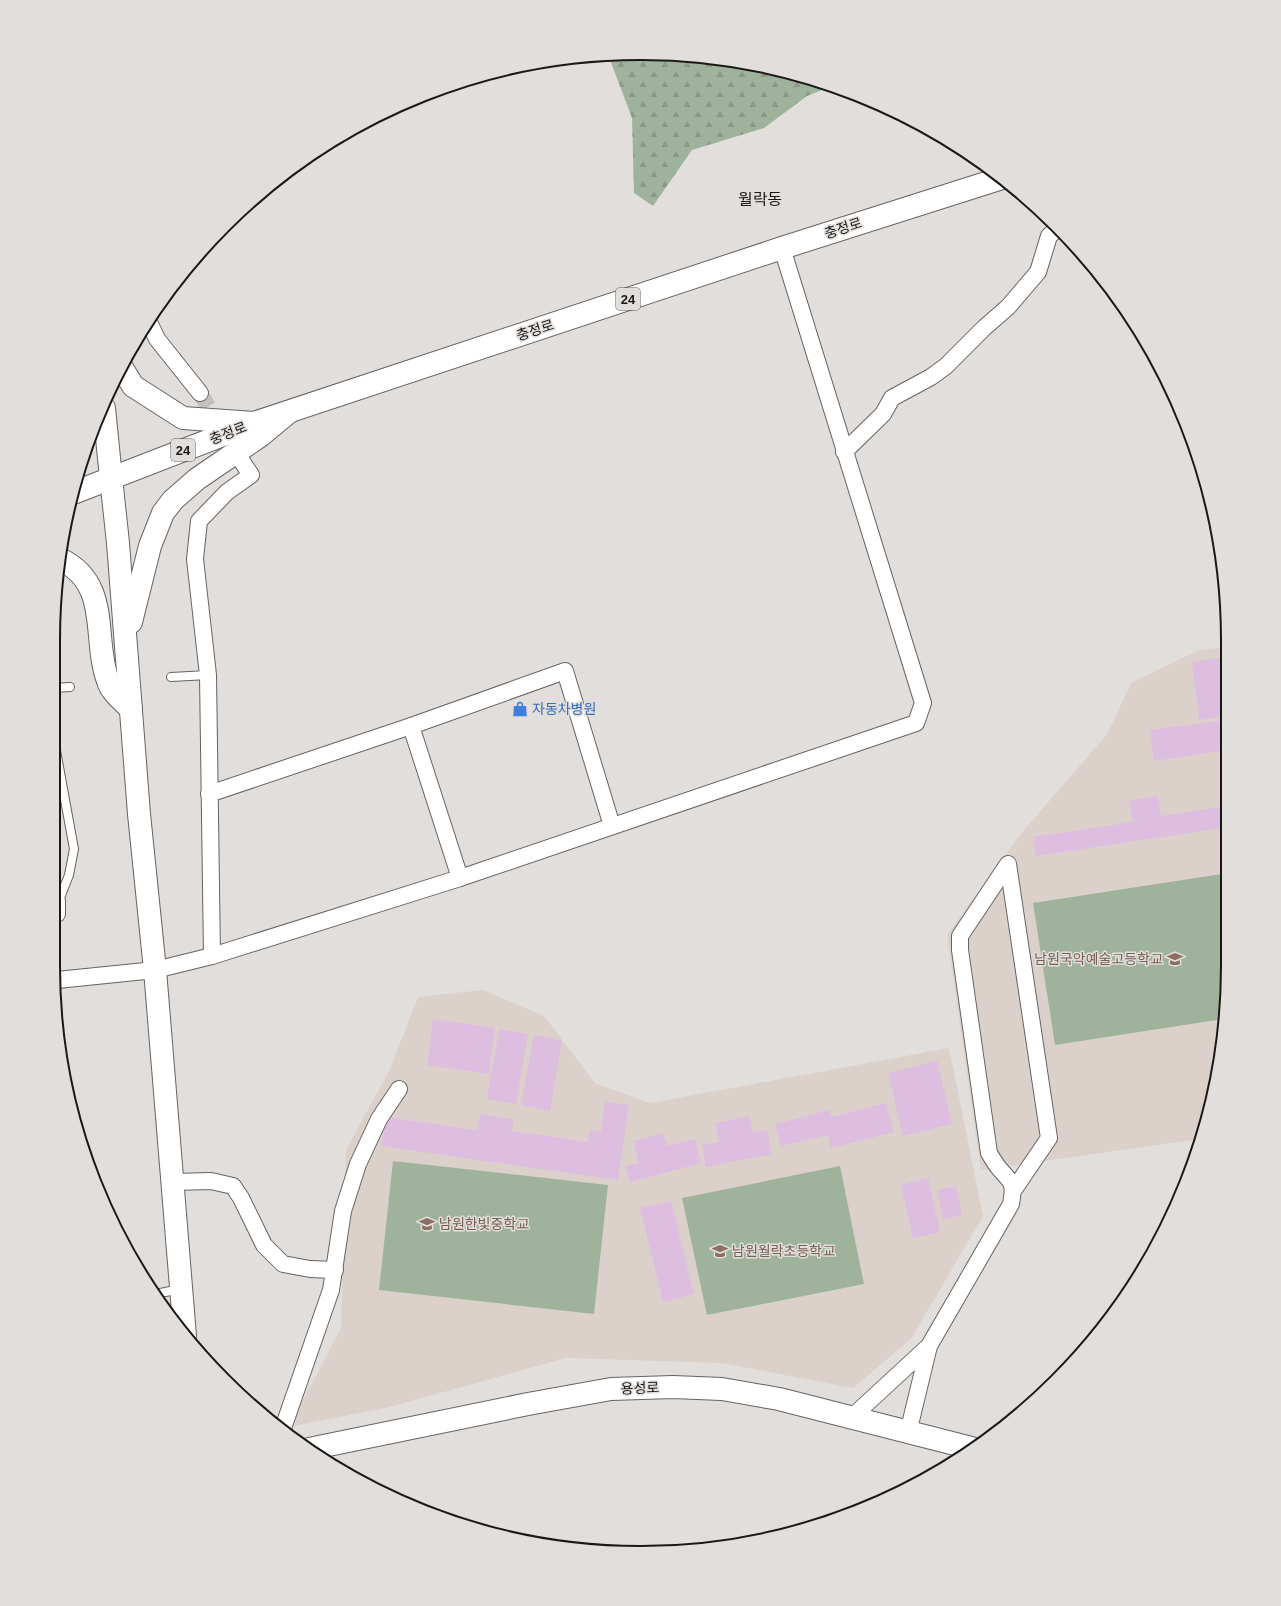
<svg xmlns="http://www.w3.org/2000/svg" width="1281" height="1606" font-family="Arial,'Noto Sans KR',sans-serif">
<defs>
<pattern id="forest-firs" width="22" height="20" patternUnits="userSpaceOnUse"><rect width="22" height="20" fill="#9fb39c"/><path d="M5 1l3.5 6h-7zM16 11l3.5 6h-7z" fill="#889986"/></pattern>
</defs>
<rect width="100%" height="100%" fill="#e1dedb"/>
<!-- built -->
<g fill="#dbd1ca">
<polygon points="1227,647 1228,966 1217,1080 1199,1139 981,1170 947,935 1020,835 1108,733 1131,683 1199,650"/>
<polygon points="483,990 544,1016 595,1083 650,1103 949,1048 983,1216 911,1339 853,1388 722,1363 566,1358 390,1407 289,1427 341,1328 346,1150 390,1069 418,997"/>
</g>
<!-- forest -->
<polygon fill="url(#forest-firs)" points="679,54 793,73 829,87 807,96 764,128 692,150 653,206 634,193 632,118 609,57"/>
<!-- pitch -->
<g fill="#9fb39c">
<polygon points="1228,873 1228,966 1223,1019 1055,1045 1033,903"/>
<polygon points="393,1161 608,1185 594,1314 379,1290"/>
<polygon points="840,1166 864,1284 707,1315 682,1198"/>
</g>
<!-- building -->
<g fill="#debee0">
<polygon points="1227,657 1227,716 1199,720 1192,662"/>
<polygon points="1227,720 1227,750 1154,761 1150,730"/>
<polygon points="1158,796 1161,816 1227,806 1228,827 1036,856 1033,837 1133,822 1129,801"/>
<polygon points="433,1019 495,1028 489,1074 427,1065"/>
<polygon points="499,1029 528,1034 516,1104 487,1099"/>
<polygon points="534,1035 562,1041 550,1111 521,1105"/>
<polygon points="937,1061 952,1124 903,1136 888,1073"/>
<polygon points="605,1102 629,1105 618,1180 381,1146 385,1117 477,1130 480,1114 514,1119 512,1131 588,1142 589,1130 601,1132"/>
<polygon points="886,1103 894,1132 831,1148 828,1135 781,1146 775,1124 830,1110 831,1117"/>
<polygon points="750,1116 753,1132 767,1130 772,1154 706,1167 702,1145 719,1142 715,1123"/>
<polygon points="663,1133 667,1146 695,1139 701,1163 630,1182 625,1166 639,1163 633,1141"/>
<polygon points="928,1178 940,1232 913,1238 901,1185"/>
<polygon points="956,1186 962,1215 943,1219 937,1190"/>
<polygon points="671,1201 694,1294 663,1302 640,1208"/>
</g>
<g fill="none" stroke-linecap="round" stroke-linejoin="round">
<!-- street-tunnel -->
<polyline stroke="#c3c0be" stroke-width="16" stroke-dasharray="16 8" stroke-linecap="butt" points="200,393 221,428"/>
<defs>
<g id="lane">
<polyline points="171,677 208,675"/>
<polyline points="55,688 70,687"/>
<polyline points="55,745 74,849 69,875 58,903"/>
<polyline points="155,1294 181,1289"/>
</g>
<g id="street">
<polyline points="149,322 157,339 200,393"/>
<polyline points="844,452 883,414 892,398 931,377 946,366 984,328 1008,307 1038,272 1049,236 1057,229"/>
<polyline points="411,726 460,878"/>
<polyline points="209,794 411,726 565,671 612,826"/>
<polyline points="57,901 57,914"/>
<polyline points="212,956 208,675 195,559 199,521 227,492 251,475 241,460"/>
<polyline points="57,980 155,970 212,956 460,878 916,723 923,703 782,248"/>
<polyline points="173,1182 211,1181 233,1186 241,1198 264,1245 283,1264 310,1269 335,1270"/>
<path d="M929 1346 1011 1204C1015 1181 1012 1184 998 1167 995 1163 992 1158 989 1153L960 950V936L1008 864 1049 1138 1013 1191"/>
<polyline points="852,1417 929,1346 908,1433"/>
<polyline points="282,1431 331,1290 343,1211 358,1164 379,1119 399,1089"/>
</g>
<g id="secondary">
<polyline points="111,478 118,543 139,814 155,970 185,1336"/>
<path d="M60 559C112 584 92 638 108 681 111 692 123 701 131 709"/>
<polyline points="131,622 150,546 163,513 173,500 197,479 260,436 289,412"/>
<polyline points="309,1449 528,1404 611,1389 673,1387 722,1389 779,1399 971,1448"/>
</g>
<polyline id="primary" points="73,493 254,423 782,248 1002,178"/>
<g id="highway">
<polyline points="122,368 133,386 183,418 254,423"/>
<polyline points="104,408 111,478"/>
</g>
</defs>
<!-- lane casing -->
<use href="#lane" stroke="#666361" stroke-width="10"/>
<!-- street casing -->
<use href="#street" stroke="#666361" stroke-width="18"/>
<!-- secondary casing -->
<use href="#secondary" stroke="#666361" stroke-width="24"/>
<!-- primary casing -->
<use href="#primary" stroke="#666361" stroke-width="24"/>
<!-- highway casing -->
<use href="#highway" stroke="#666361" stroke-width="24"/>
<!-- lane -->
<use href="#lane" stroke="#fff" stroke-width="8"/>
<!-- street -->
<use href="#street" stroke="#fff" stroke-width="16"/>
<!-- secondary -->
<use href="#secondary" stroke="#fff" stroke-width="22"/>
<!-- primary -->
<use href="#primary" stroke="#fff" stroke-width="22"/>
<!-- highway -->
<use href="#highway" stroke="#fff" stroke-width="22"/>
</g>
<!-- icons -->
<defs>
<symbol id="shop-bare" viewBox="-9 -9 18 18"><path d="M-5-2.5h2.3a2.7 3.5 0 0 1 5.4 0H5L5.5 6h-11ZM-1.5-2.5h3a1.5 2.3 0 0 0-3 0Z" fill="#3f7fe0" stroke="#e1dedb" stroke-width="2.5" paint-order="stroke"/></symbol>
<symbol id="school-bare" viewBox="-9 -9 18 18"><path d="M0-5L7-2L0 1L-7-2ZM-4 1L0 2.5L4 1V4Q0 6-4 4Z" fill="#8d6e63" stroke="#e1dedb" stroke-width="2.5" paint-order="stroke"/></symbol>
</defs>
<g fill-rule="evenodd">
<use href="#shop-bare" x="509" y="698" width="22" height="22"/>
<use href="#school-bare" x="1164" y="948" width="22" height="22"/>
<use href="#school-bare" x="416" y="1213" width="22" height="22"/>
<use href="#school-bare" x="709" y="1240" width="22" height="22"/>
</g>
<g text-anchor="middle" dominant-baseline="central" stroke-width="3" stroke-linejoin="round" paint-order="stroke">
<!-- shield labels -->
<g fill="#e1dedb" stroke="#565452" stroke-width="1">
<rect x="616" y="288" width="24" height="22" rx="3"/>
<rect x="171" y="439" width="24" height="22" rx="3"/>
</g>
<g font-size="13" font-weight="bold" fill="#1b1918">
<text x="628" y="299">24</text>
<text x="183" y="450">24</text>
</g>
<!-- street labels -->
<g font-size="14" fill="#1b1918" stroke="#e1dedb">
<text transform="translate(843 228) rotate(-18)">충정로</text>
<text transform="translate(535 330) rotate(-18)">충정로</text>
<text transform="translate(228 433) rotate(-21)">충정로</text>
<text transform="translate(640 1388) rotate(-2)">용성로</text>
</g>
<!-- shop labels -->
<g font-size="14" fill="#366cbe" stroke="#e1dedb" text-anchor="start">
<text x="532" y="709">자동차병원</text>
</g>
<!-- education labels -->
<g font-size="14" fill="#785e54" stroke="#e1dedb" text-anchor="start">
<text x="1163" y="959" text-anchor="end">남원국악예술고등학교</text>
<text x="439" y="1224">남원한빛중학교</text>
<text x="732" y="1251">남원월락초등학교</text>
</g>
<!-- quarter labels -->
<g font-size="16" fill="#1b1918" stroke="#e1dedb">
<text x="760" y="199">월락동</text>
</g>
</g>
<!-- crop -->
<path d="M0 0H1281V1606H0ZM640 60H641A580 580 0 0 1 1221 640V966A580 580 0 0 1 641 1546H640A580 580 0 0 1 60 966V640A580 580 0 0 1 640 60Z" fill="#e1dedb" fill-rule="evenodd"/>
<path fill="none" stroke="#1b1918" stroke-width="2" d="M640 60H641A580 580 0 0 1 1221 640V966A580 580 0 0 1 641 1546H640A580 580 0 0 1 60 966V640A580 580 0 0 1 640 60Z"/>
</svg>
